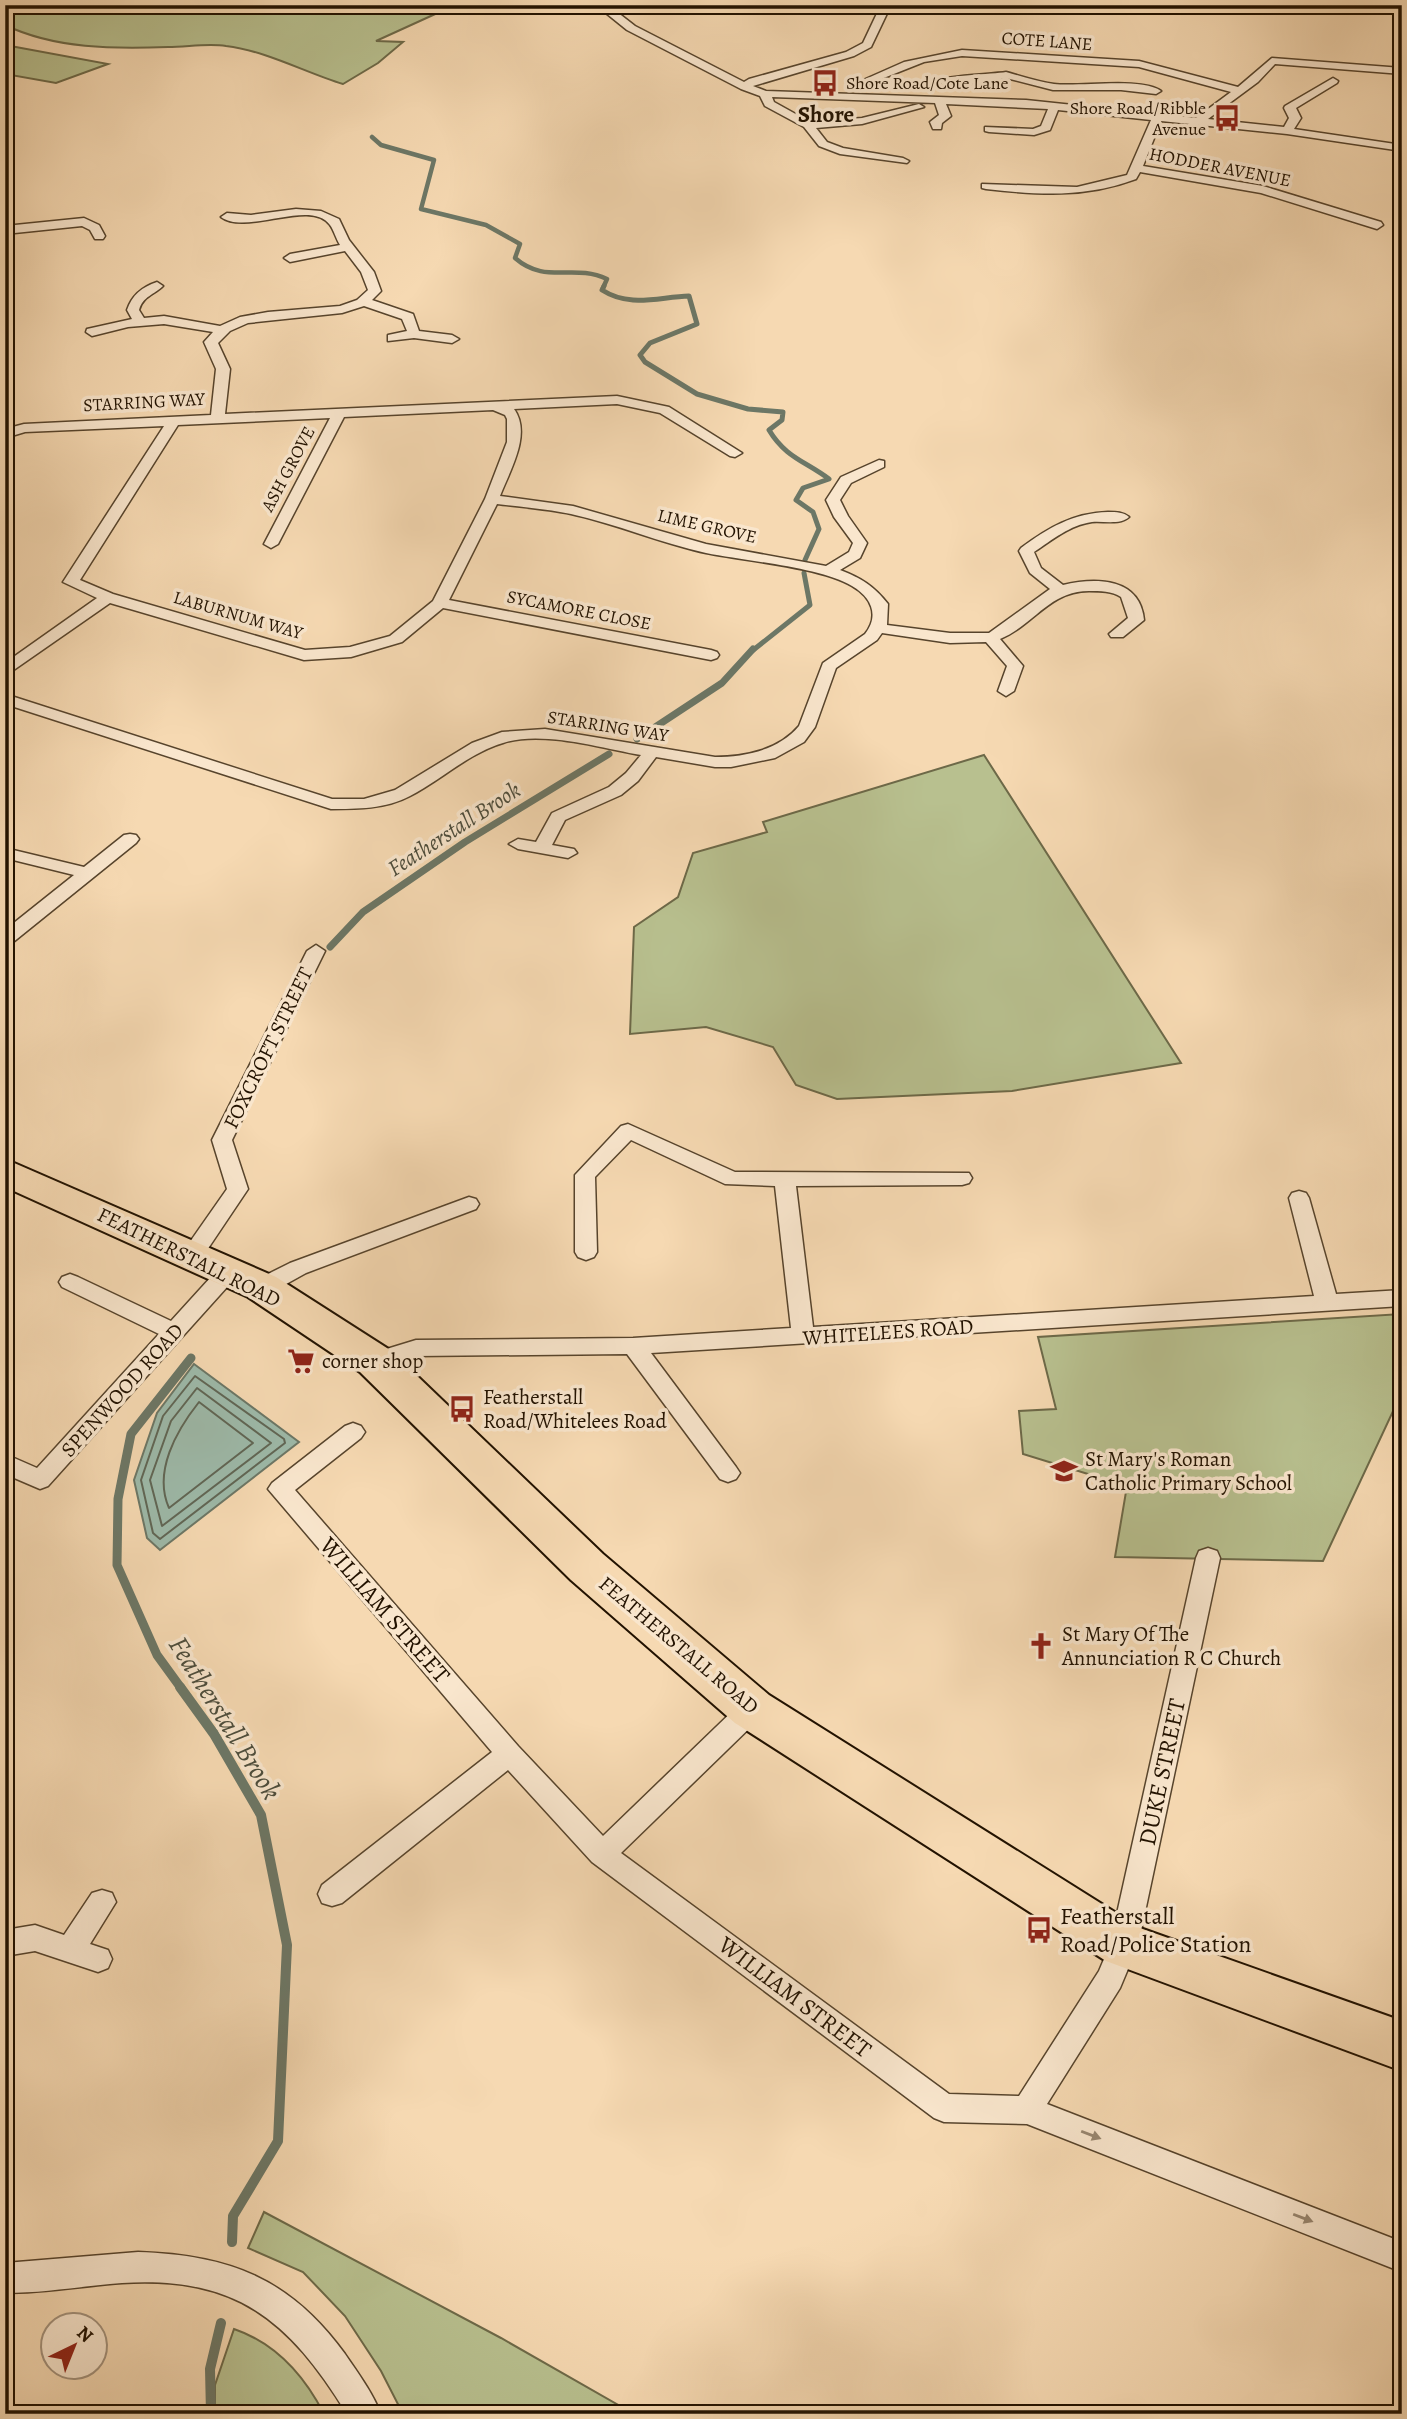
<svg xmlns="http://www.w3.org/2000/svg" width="1407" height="2419" font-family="Alegreya,serif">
<rect width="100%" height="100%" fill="#f6d9b2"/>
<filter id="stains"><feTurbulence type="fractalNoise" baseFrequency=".00286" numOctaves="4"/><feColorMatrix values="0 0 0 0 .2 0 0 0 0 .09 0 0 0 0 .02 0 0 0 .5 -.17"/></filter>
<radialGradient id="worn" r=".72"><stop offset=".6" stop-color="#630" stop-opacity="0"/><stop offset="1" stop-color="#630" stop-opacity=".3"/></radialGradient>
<!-- green -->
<g fill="#b8c08f" stroke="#6d6948" stroke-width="2">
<path d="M5 5H455L376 41 403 42 378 63 343 84C304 72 267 51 226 46 208 43 187 47 168 47 114 49 55 49 5 25Z"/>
<polygon points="5,45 108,64 56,83 5,74"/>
<polygon points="984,755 1181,1063 1012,1091 837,1099 796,1085 773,1047 706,1027 630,1034 634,927 678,897 693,853 767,832 763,822"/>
<polygon points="1401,1314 1402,1392 1323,1561 1115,1557 1127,1486 1023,1454 1019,1411 1056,1409 1038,1337"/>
<polygon points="264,2212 501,2338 634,2414 403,2414 381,2371 345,2316 303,2272 248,2248"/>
<path d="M234 2329C275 2343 304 2375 324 2414H215V2385Z"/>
</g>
<!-- water -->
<polygon fill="#9dbaaa" stroke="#6c7766" stroke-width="2" points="194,1364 299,1442 160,1550 147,1538 134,1480 157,1413"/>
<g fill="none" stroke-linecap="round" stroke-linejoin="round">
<!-- shore -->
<g stroke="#606655" stroke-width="2">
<polygon points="195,1376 284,1439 285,1443 160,1539 153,1533 141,1480 163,1416"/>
<polygon points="197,1388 271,1443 162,1526 150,1480 171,1421"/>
<path d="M199 1402 253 1443 169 1508C153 1472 176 1431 199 1402Z"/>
</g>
<!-- stream-far4 -->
<path stroke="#6c7766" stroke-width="4.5" d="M372 137 381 145 434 160 421 209 486 225 520 244 515 258C546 285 573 263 607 279L603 288"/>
<!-- stream-far3 -->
<g stroke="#6c7766" stroke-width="5">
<path d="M604 286 602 290C630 308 658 297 689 296L697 324 650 343 640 355 645 362 697 394 748 409 783 412 782 420 769 430C786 458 805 461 829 479L803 488 796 500 813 512 819 529 805 560"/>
<polyline points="752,651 810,605 804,573"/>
</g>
<!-- stream-far2 -->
<g stroke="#6c7766" stroke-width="7">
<polyline points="637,739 722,683 753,649"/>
<polyline points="330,947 363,912 465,842 609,754"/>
</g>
<!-- stream-far1 -->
<polyline stroke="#6c7766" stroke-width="9" points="181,1688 157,1655 117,1565 118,1499 131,1434 191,1358"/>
<!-- stream -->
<g stroke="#6c7766" stroke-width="10">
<polyline points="180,1687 214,1734 261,1815 287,1945 278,2141 233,2216 232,2242"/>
<polyline points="211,2414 210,2369 221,2323"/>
</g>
<defs>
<g id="street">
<path d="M596 5H608L635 26 744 82 749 79 846 52 863 43 881 5H891L871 47 854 56 753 86 766 91 1026 100 1196 118 1231 92 1139 67 962 56 924 62 861 87 852 85 904 62 962 50 1139 61 1238 87 1272 58 1402 68V74L1275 64 1258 82 1208 119 1284 127 1289 118 1284 108 1285 106 1333 78 1338 81 1337 83 1296 108 1301 118 1294 129 1402 145V151L1287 134 1161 121 1143 166 1263 186 1381 222 1383 225 1377 229 1261 193 1140 172 1136 179C1085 198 1039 195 986 189L982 188V184L1077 187 1127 175 1151 120 1058 110 1050 130 1034 135 989 132 985 131V127L1033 129 1041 126 1048 109 946 104 951 116 942 123 941 129H933L930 122 939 115 935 103 772 97 774 102 810 122 862 118 919 104 924 107 862 124 816 128 827 142 843 148 903 158 909 161 907 163 840 154 819 146 804 127 765 106 760 96 741 89 627 30Z"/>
<path d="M1006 72C1021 76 1038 82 1054 84 1080 87 1142 77 1161 91L1156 94 1121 90H1053L1006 78 979 83H943L938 80C943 76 993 74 1006 72Z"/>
<path d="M296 209 321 211 339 219 349 240 374 272 381 291 372 300 413 314 419 331 452 335 459 339 452 343 414 338 388 341V335L407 331 402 319 364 306 342 313 248 323 230 331 218 343 230 369 225 414 617 396 669 407 742 453 735 457 730 456 660 413 617 404 514 409C532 434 510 470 500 496L573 506 706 544 826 566 849 552 853 543 834 517 826 500 841 477 879 460 884 461V467L851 483 840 500 848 516 867 543 860 558 840 570C861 578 874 586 888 604L887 625 950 633H989L1050 589 1030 573 1019 551 1021 548C1048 528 1073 513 1108 512 1117 512 1123 512 1129 517 1121 525 1104 521 1092 522 1070 525 1052 540 1034 552L1041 568 1063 585C1097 577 1140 578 1144 620L1123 637H1111L1109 634 1128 618 1121 597C1112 591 1100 591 1089 591 1049 591 1034 625 1000 639L1023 666 1014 691 1006 696 998 691 1007 666 986 642 950 643 882 633 877 640 836 668 815 727 804 742 775 758 731 767H715L656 757 638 781 621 795 565 820 552 845 574 849 577 853 568 858 518 849 509 844 518 839 536 842 552 813 609 787 626 773 641 755C601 748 541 730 503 743 469 753 441 780 410 796 386 809 357 809 331 809L5 704V694L332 799H364L395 790 472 743 502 732 545 729 715 757C745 757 779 750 799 726L823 663 865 634C880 615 871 597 852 586 820 567 745 561 706 553 660 543 617 524 571 514 547 509 521 507 497 504L449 600 711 650 717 652 719 655 717 658 711 660 443 608 402 642 351 657 304 660 110 603 5 676V663L97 598 63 582 164 426 25 432 5 438V429L24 424 211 415 216 369 204 342 213 332 164 324 128 327 92 336 86 332 87 329 132 319 127 310C132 295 142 287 157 282L163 286C154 295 143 296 139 310L144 318 164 316 220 326 240 317 268 312 340 306 357 300 368 290 361 272 345 251 290 262 284 258 290 254 340 245C336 239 334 230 330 225 311 198 246 236 221 217L227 213 251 215ZM493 410 505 415 507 419V442L485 499 433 601 390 636 350 647 305 650 113 594 80 580 178 425 330 418 264 544 271 548 278 544 344 417Z"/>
<polygon points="84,218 99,225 105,236 103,239 95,239 90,230 82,226 5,234 5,226"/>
<polygon points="130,834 136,835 139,839 136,843 12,943 5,945 5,930 74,875 5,858 5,848 84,867 124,835"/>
<polygon points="316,945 325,951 232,1140 248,1189 201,1259 193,1262 185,1259 182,1254 185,1249 227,1189 212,1140 307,951"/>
<polygon points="628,1124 735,1172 969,1173 972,1178 969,1183 962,1185 796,1186 813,1327 1314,1296 1289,1198 1292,1193 1299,1191 1306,1193 1309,1198 1336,1294 1402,1290 1402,1306 651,1353 736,1467 740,1473 736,1479 728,1482 720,1479 627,1354 416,1356 375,1369 367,1367 364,1361 367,1355 416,1340 633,1338 791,1328 775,1186 725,1184 631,1140 595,1177 597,1252 594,1257 586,1260 578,1257 575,1252 575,1175 621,1126"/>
<polygon points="469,1197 476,1199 479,1204 476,1209 306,1273 270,1293 262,1295 254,1293 251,1287 254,1281 290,1263"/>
<polygon points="229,1263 237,1266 240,1271 237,1276 48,1486 40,1489 5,1474 5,1454 37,1468 159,1334 62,1287 59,1282 62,1277 70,1274 78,1277 171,1321 221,1266"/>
<polygon points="353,1423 361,1426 365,1432 361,1438 295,1490 518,1746 603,1836 743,1701 752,1698 761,1701 765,1709 761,1717 621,1853 949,2094 1019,2096 1099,1971 1110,1945 1196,1558 1199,1551 1208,1548 1217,1551 1220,1558 1138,1945 1120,1988 1047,2104 1402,2242 1402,2272 1027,2124 944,2122 934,2118 592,1862 508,1770 342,1903 332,1906 322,1903 318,1894 322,1885 492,1752 268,1489 272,1483 345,1426"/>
<polygon points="102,1890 112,1893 116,1902 90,1944 108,1950 112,1959 108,1968 98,1972 35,1951 5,1956 5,1930 35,1925 64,1935 92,1893"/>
<path d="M138 2252C229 2255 290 2278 345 2354 358 2373 372 2392 381 2414H347C289 2320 237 2276 122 2283 83 2286 45 2293 5 2293V2263Z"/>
</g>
<polygon id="highway" points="5,1159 276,1277 390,1350 603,1554 769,1695 1140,1928 1402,2021 1402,2071 1106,1961 735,1723 571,1580 360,1372 248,1297 5,1187"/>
</defs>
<!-- street casing -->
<use href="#street" stroke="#57442c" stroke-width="3"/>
<!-- highway casing -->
<use href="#highway" stroke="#221200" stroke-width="4"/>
<!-- street -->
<use href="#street" fill="#f9e6cd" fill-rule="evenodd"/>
<!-- highway -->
<use href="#highway" fill="#f6d9b2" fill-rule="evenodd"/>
</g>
<!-- one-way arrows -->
<defs><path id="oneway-solid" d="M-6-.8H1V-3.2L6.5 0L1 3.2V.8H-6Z" transform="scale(1.75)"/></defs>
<g fill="#988771">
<use href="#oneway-solid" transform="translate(1091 2135) rotate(21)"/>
<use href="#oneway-solid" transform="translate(1303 2218) rotate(21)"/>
</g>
<!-- icons -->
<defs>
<symbol id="bus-bare" viewBox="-9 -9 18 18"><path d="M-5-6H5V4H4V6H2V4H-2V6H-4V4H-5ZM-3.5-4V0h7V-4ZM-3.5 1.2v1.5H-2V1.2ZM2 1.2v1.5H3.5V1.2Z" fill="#8f2418" stroke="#f9e6cd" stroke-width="2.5" paint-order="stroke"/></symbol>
<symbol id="supermarket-bare" viewBox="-9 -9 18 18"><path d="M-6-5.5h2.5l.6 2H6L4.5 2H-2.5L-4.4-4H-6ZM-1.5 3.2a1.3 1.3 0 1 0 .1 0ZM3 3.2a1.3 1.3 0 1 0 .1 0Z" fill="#8f2418" stroke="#f9e6cd" stroke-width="2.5" paint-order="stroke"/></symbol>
<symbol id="school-bare" viewBox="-9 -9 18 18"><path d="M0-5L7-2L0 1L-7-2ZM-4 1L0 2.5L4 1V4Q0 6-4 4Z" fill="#8f2418" stroke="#f9e6cd" stroke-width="2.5" paint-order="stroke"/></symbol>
<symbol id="church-bare" viewBox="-9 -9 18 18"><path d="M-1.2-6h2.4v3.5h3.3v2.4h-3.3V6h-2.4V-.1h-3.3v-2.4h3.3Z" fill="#8f2418" stroke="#f9e6cd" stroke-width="2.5" paint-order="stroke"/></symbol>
</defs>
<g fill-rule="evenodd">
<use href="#bus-bare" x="806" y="64" width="38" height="38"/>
<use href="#bus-bare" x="1208" y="99" width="38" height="38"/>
<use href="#supermarket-bare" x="282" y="1342" width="38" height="38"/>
<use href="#bus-bare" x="443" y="1390" width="38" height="38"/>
<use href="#school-bare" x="1045" y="1452" width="38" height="38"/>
<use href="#church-bare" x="1022" y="1627" width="38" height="38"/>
<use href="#bus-bare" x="1020" y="1911" width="38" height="38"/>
</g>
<g text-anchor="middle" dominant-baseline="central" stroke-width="7" stroke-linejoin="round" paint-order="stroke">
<!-- far-street labels -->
<g font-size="18" fill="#221200" stroke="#f9e6cd">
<text transform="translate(1047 41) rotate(4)">COTE LANE</text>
<text transform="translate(1220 167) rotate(11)">HODDER AVENUE</text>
<text transform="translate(144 402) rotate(-3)">STARRING WAY</text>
<text transform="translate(288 469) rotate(-62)">ASH GROVE</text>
<text transform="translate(707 526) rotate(13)">LIME GROVE</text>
<text transform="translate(579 610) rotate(11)">SYCAMORE CLOSE</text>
<text transform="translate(238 615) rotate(16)">LABURNUM WAY</text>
<text transform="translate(608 726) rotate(9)">STARRING WAY</text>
</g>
<!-- far-poi labels -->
<g font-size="18" fill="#221200" stroke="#f9e6cd" text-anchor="start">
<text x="846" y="83">Shore Road/Cote Lane</text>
<text x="1206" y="108" text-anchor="end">Shore Road/Ribble<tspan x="1206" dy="21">Avenue</tspan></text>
</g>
<!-- street labels -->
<g font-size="21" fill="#221200" stroke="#f9e6cd">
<text transform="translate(268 1048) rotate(-64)">FOXCROFT STREET</text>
<text transform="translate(189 1257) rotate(26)">FEATHERSTALL ROAD</text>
<text transform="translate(888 1332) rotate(-4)">WHITELEES ROAD</text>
<text transform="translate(122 1390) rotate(-48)">SPENWOOD ROAD</text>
<text transform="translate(679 1645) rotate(40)">FEATHERSTALL ROAD</text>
</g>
<!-- poi labels -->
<g font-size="21" fill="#221200" stroke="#f9e6cd" text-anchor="start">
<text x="322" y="1361">corner shop</text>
<text x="483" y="1397">Featherstall<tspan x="483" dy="24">Road/Whitelees Road</tspan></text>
<text x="1085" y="1459">St Mary's Roman<tspan x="1085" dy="24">Catholic Primary School</tspan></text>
<text x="1062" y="1634">St Mary Of The<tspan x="1062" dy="24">Annunciation R C Church</tspan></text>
</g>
<!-- far-district labels -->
<g font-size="23" font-weight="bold" fill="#221200" stroke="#f9e6cd">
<text x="826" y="114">Shore</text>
</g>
<!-- water labels -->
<g font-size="23" font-style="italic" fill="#4d4d3c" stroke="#f9e6cd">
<text transform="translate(454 829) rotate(-33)">Featherstall Brook</text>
</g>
<!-- near-street labels -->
<g font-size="24" fill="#221200" stroke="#f9e6cd">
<text transform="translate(385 1610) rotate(49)">WILLIAM STREET</text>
<text transform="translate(1162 1772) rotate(-78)">DUKE STREET</text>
<text transform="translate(795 1997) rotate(37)">WILLIAM STREET</text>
</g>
<!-- near-poi labels -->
<g font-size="24" fill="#221200" stroke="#f9e6cd" text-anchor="start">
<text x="1060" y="1916">Featherstall<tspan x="1060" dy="28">Road/Police Station</tspan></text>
</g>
<!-- near-water labels -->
<g font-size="28" font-style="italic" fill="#4d4d3c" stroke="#f9e6cd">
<text transform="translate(225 1718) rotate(58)">Featherstall Brook</text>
</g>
</g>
<!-- margin -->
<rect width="1407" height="2419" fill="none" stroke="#f6d9b2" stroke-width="28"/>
<rect x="7" y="7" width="1393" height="2405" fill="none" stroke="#221200" stroke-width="3.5"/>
<rect x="14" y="14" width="1379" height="2391" fill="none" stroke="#221200" stroke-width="2"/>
<!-- north arrow -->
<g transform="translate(74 2346) rotate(43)"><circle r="33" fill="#f9e6cd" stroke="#a3917b" stroke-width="2"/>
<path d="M0-5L12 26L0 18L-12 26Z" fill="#8f2418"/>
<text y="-10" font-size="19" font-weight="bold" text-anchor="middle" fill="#221200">N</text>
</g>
<rect width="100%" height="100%" filter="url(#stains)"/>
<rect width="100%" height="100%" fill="url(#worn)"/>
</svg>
